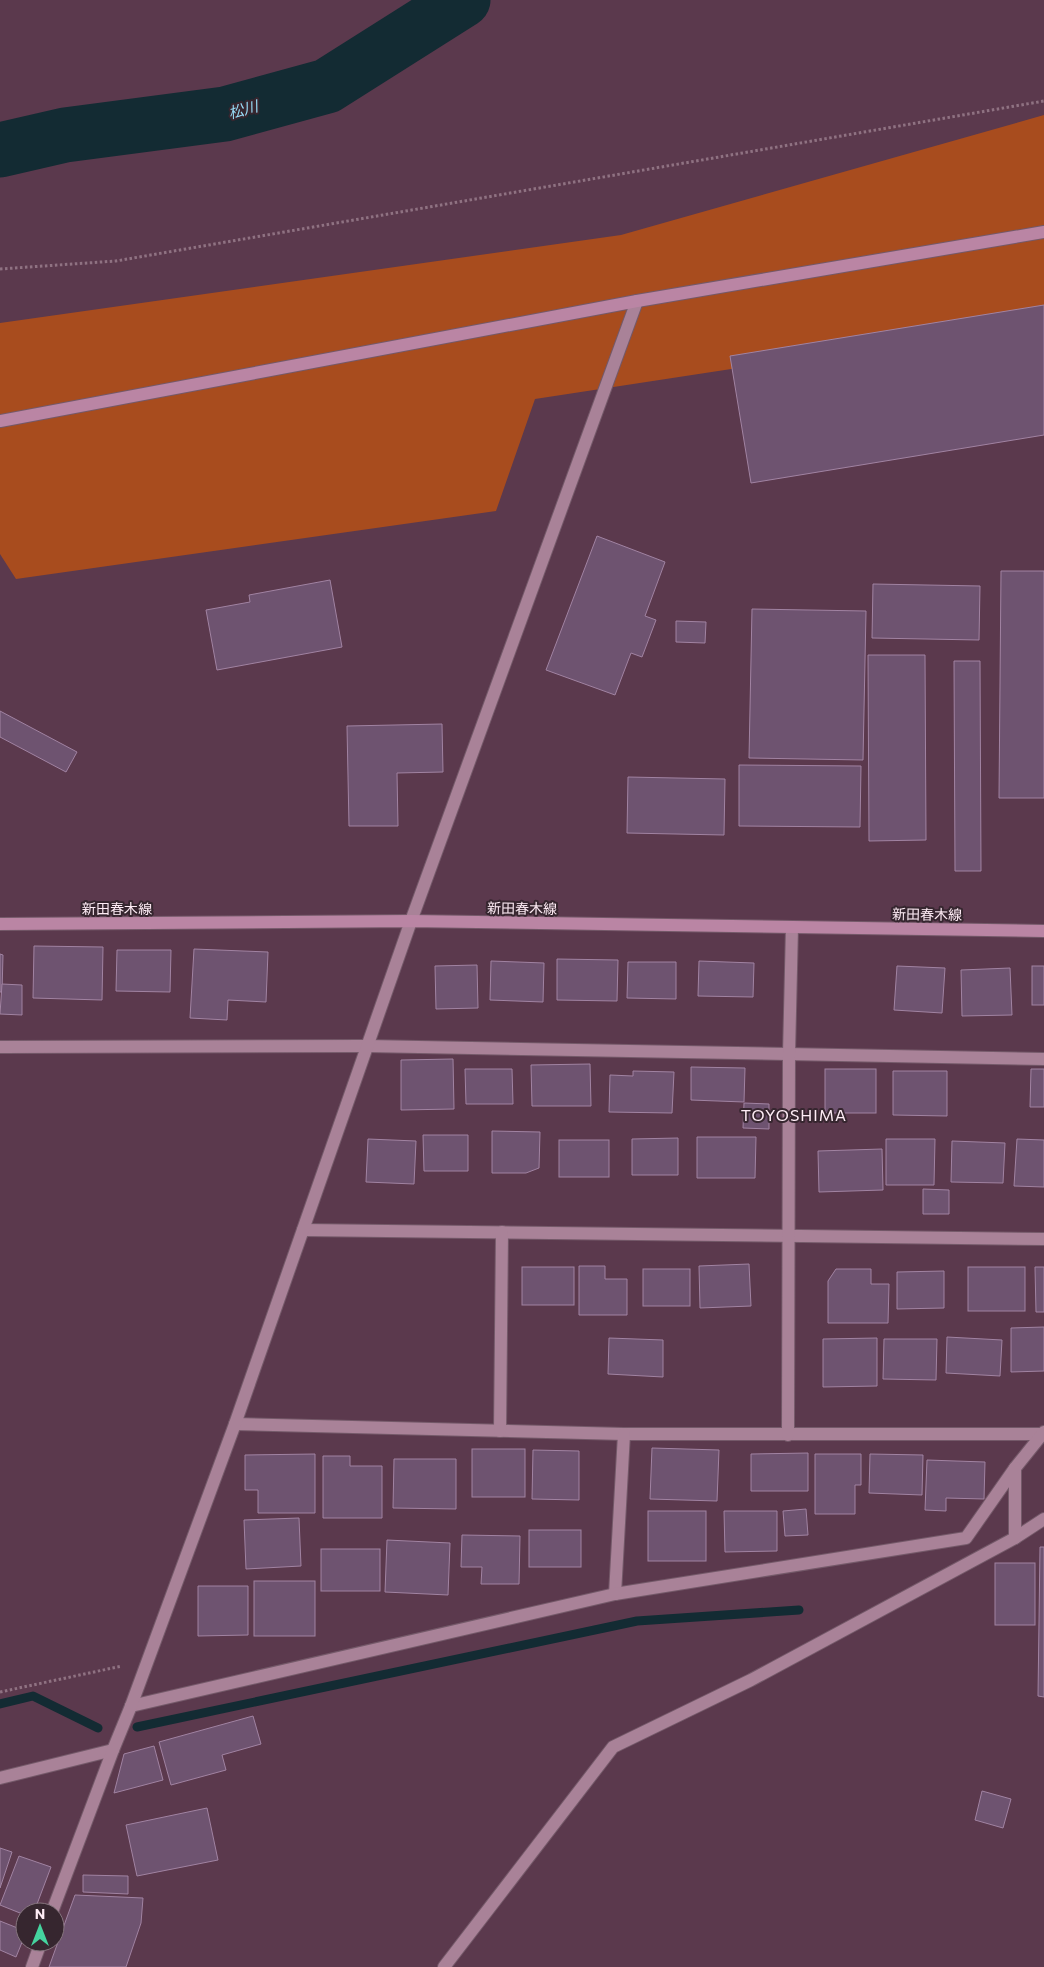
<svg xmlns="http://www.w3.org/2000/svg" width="1044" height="1967" font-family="Commissioner,'Noto Sans JP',sans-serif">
<rect width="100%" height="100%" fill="#5b394d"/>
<!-- green -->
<polygon fill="#a84c1e" points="1044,115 1044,321 535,399 496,511 16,579 0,554 0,323 621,235"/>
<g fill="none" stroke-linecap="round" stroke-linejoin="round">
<!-- stream -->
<g stroke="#132b33" stroke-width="9">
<polyline points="0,1704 33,1696 98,1728"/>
<polyline points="137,1727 637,1621 799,1610"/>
</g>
<!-- river -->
<polyline stroke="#132b33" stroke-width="55" points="0,150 65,135 225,114 327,86 463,0"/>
</g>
<!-- building -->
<g fill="#6e5370" stroke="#a183a2">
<polygon points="1044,305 1044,435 751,483 730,356"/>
<polygon points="597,536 665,562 645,616 656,620 642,657 631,653 615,695 546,670"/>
<polygon points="1001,571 1044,571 1044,798 999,798"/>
<polygon points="330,580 342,647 217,670 206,610 250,602 249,595"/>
<polygon points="873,584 980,586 979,640 872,638"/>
<polygon points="752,609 866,611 863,760 749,758"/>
<polygon points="676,621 706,622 705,643 676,642"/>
<polygon points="868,655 925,655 926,840 869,841"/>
<polygon points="954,661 980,661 981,871 955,871"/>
<polygon points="0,711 77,752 66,772 0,737"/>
<polygon points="442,724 443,772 397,773 398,826 349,826 347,726"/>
<polygon points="739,765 861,766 860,827 739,826"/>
<polygon points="628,777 725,779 724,835 627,833"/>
<polygon points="34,946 103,947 102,1000 33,998"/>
<polygon points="194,949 268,952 266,1002 228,1000 227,1020 190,1018"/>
<polygon points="117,950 171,950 170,992 116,991"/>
<polygon points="0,954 3,955 2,992 0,992"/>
<polygon points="557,959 618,960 617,1001 557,1000"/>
<polygon points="491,961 544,963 543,1002 490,1000"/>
<polygon points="699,961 754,963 753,997 698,996"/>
<polygon points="628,962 676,962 676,999 627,998"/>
<polygon points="477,965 478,1008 436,1009 435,966"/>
<polygon points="897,966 945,968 942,1013 894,1010"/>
<rect x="1032" y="966" width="12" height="39"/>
<polygon points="1010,968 1012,1015 962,1016 961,970"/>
<polygon points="2,984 22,985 22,1015 0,1014"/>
<polygon points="453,1059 454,1109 401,1110 401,1060"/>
<polygon points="590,1064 591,1106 532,1106 531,1065"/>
<polygon points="691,1067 745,1068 744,1102 691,1100"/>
<polygon points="465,1069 512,1069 513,1104 466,1104"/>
<rect x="825" y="1069" width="51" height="44"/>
<polygon points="1031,1069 1044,1069 1044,1107 1030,1107"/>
<polygon points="633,1071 674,1072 672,1113 609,1112 610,1075 633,1076"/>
<polygon points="893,1071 947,1071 947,1116 893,1115"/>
<polygon points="744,1103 769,1104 769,1129 743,1128"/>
<polygon points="492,1131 540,1132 539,1168 526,1173 492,1173"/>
<polygon points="423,1135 468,1135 468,1171 424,1171"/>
<polygon points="697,1137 756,1137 755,1178 697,1178"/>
<polygon points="678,1138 678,1175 632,1175 632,1139"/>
<polygon points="368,1139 416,1141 414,1184 366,1182"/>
<polygon points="886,1139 935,1139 934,1185 886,1185"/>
<polygon points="1017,1139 1044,1140 1044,1187 1014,1186"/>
<rect x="559" y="1140" width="50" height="37"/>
<polygon points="952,1141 1005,1143 1003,1183 951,1182"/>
<polygon points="882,1149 883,1190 819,1192 818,1151"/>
<polygon points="923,1189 949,1190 949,1214 923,1214"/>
<polygon points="749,1264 751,1306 700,1308 699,1266"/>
<polygon points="579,1266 605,1266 605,1279 627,1279 627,1315 579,1315"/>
<rect x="522" y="1267" width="52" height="38"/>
<rect x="968" y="1267" width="57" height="44"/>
<polygon points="1035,1267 1044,1267 1044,1312 1036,1312"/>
<rect x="643" y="1269" width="47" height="37"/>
<polygon points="836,1269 871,1269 871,1284 889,1284 888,1323 828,1323 828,1281"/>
<polygon points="944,1271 944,1308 897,1309 897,1272"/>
<polygon points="1044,1327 1044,1371 1011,1372 1011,1328"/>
<polygon points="947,1337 1002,1340 1000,1376 946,1373"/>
<polygon points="609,1338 663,1340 663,1377 608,1374"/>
<polygon points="877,1338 877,1386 823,1387 823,1339"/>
<polygon points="884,1339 937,1339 936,1380 883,1379"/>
<polygon points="652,1448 719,1450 717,1501 650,1499"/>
<rect x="472" y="1449" width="53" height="48"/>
<polygon points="533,1450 579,1451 579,1500 532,1499"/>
<polygon points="808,1453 808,1491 751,1491 751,1454"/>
<polygon points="315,1454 315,1513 258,1513 258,1490 245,1490 245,1455"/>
<polygon points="815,1454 861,1454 861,1485 855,1485 855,1514 815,1514"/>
<polygon points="870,1454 923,1455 922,1495 869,1493"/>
<polygon points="323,1456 350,1456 350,1466 382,1466 382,1518 323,1518"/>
<polygon points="394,1459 456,1459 456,1509 393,1508"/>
<polygon points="927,1460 985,1462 984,1499 946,1498 946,1511 925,1510"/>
<polygon points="806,1509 808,1535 785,1536 783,1511"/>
<rect x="648" y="1511" width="58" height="50"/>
<polygon points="724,1511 777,1511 777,1551 725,1552"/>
<polygon points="299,1518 301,1566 246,1569 244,1520"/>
<rect x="529" y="1530" width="52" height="37"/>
<polygon points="462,1535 520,1536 519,1584 481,1584 482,1567 461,1567"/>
<polygon points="387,1540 450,1543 448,1595 385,1592"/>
<polygon points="1040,1547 1044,1547 1044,1697 1038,1696"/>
<rect x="321" y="1549" width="59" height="42"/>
<rect x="995" y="1563" width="40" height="62"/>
<rect x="254" y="1581" width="61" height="55"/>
<polygon points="198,1586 248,1586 248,1635 198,1636"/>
<polygon points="253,1716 261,1744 222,1755 226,1770 171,1785 159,1742"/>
<polygon points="154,1746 163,1780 114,1793 124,1754"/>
<polygon points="982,1791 1011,1799 1003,1828 975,1820"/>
<polygon points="207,1808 218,1860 137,1876 126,1825"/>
<polygon points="0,1848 12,1852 0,1888"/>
<polygon points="19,1856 51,1867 34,1912 25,1912 25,1915 0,1905"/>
<polygon points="83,1875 128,1876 128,1894 83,1892"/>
<polygon points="75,1895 143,1898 141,1923 126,1967 49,1967"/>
<polygon points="0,1921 25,1931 25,1935 16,1957 0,1950"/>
</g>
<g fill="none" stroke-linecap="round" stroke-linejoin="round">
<defs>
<g id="street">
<polyline points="0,1047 367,1046 1044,1059"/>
<polyline points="303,1230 1044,1239"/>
<polyline points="235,1424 624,1434 1043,1434"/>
<polyline points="500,1431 502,1232"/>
<polyline points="788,1435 789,1054 792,927"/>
<polyline points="1015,1538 1044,1519"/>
<polyline points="615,1594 624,1434"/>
<polyline points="131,1706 615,1594 966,1538 1015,1468 1044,1432"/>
<polyline points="0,1778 113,1750"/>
<polyline points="52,1912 113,1750 131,1706 235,1424 411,921 637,301"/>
<polyline points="32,1967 41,1942"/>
<polyline points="444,1967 613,1747 751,1680 1015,1538 1015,1468"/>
</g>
<g id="secondary">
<polyline points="0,421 637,301 1044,232"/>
<polyline points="0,924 411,921 1044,931"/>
</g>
</defs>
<!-- street casing -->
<use href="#street" stroke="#745969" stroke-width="14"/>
<!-- secondary casing -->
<use href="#secondary" stroke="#745969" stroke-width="14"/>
<!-- path -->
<g stroke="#8f7282" stroke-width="3" stroke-dasharray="2.5 2.5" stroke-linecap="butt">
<polyline points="0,269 116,261 1044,101"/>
<polyline points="0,1692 122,1666"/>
</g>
<!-- street -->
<use href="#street" stroke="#a98298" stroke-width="12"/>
<!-- secondary -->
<use href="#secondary" stroke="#ba85a4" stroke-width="12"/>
</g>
<g text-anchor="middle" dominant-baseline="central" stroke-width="4" stroke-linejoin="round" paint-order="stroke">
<!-- street labels -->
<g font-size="14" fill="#feecf5" stroke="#36262f">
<text x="117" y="908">新田春木線</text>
<text transform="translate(522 908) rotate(1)">新田春木線</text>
<text transform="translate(927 914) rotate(1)">新田春木線</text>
</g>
<!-- water labels -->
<g font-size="15" font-style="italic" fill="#99dffa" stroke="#36262f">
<text transform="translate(243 109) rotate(-15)">松川</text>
</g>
<!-- quarter labels -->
<g font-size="16" letter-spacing="1" fill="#feecf5" stroke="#36262f">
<text x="794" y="1114">TOYOSHIMA</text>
</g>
</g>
<!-- north arrow -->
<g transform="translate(40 1927)"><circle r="24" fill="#36262f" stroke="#86757e"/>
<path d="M0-4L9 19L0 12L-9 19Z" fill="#45d49f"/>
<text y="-8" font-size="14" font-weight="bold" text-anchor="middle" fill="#feecf5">N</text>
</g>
</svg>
